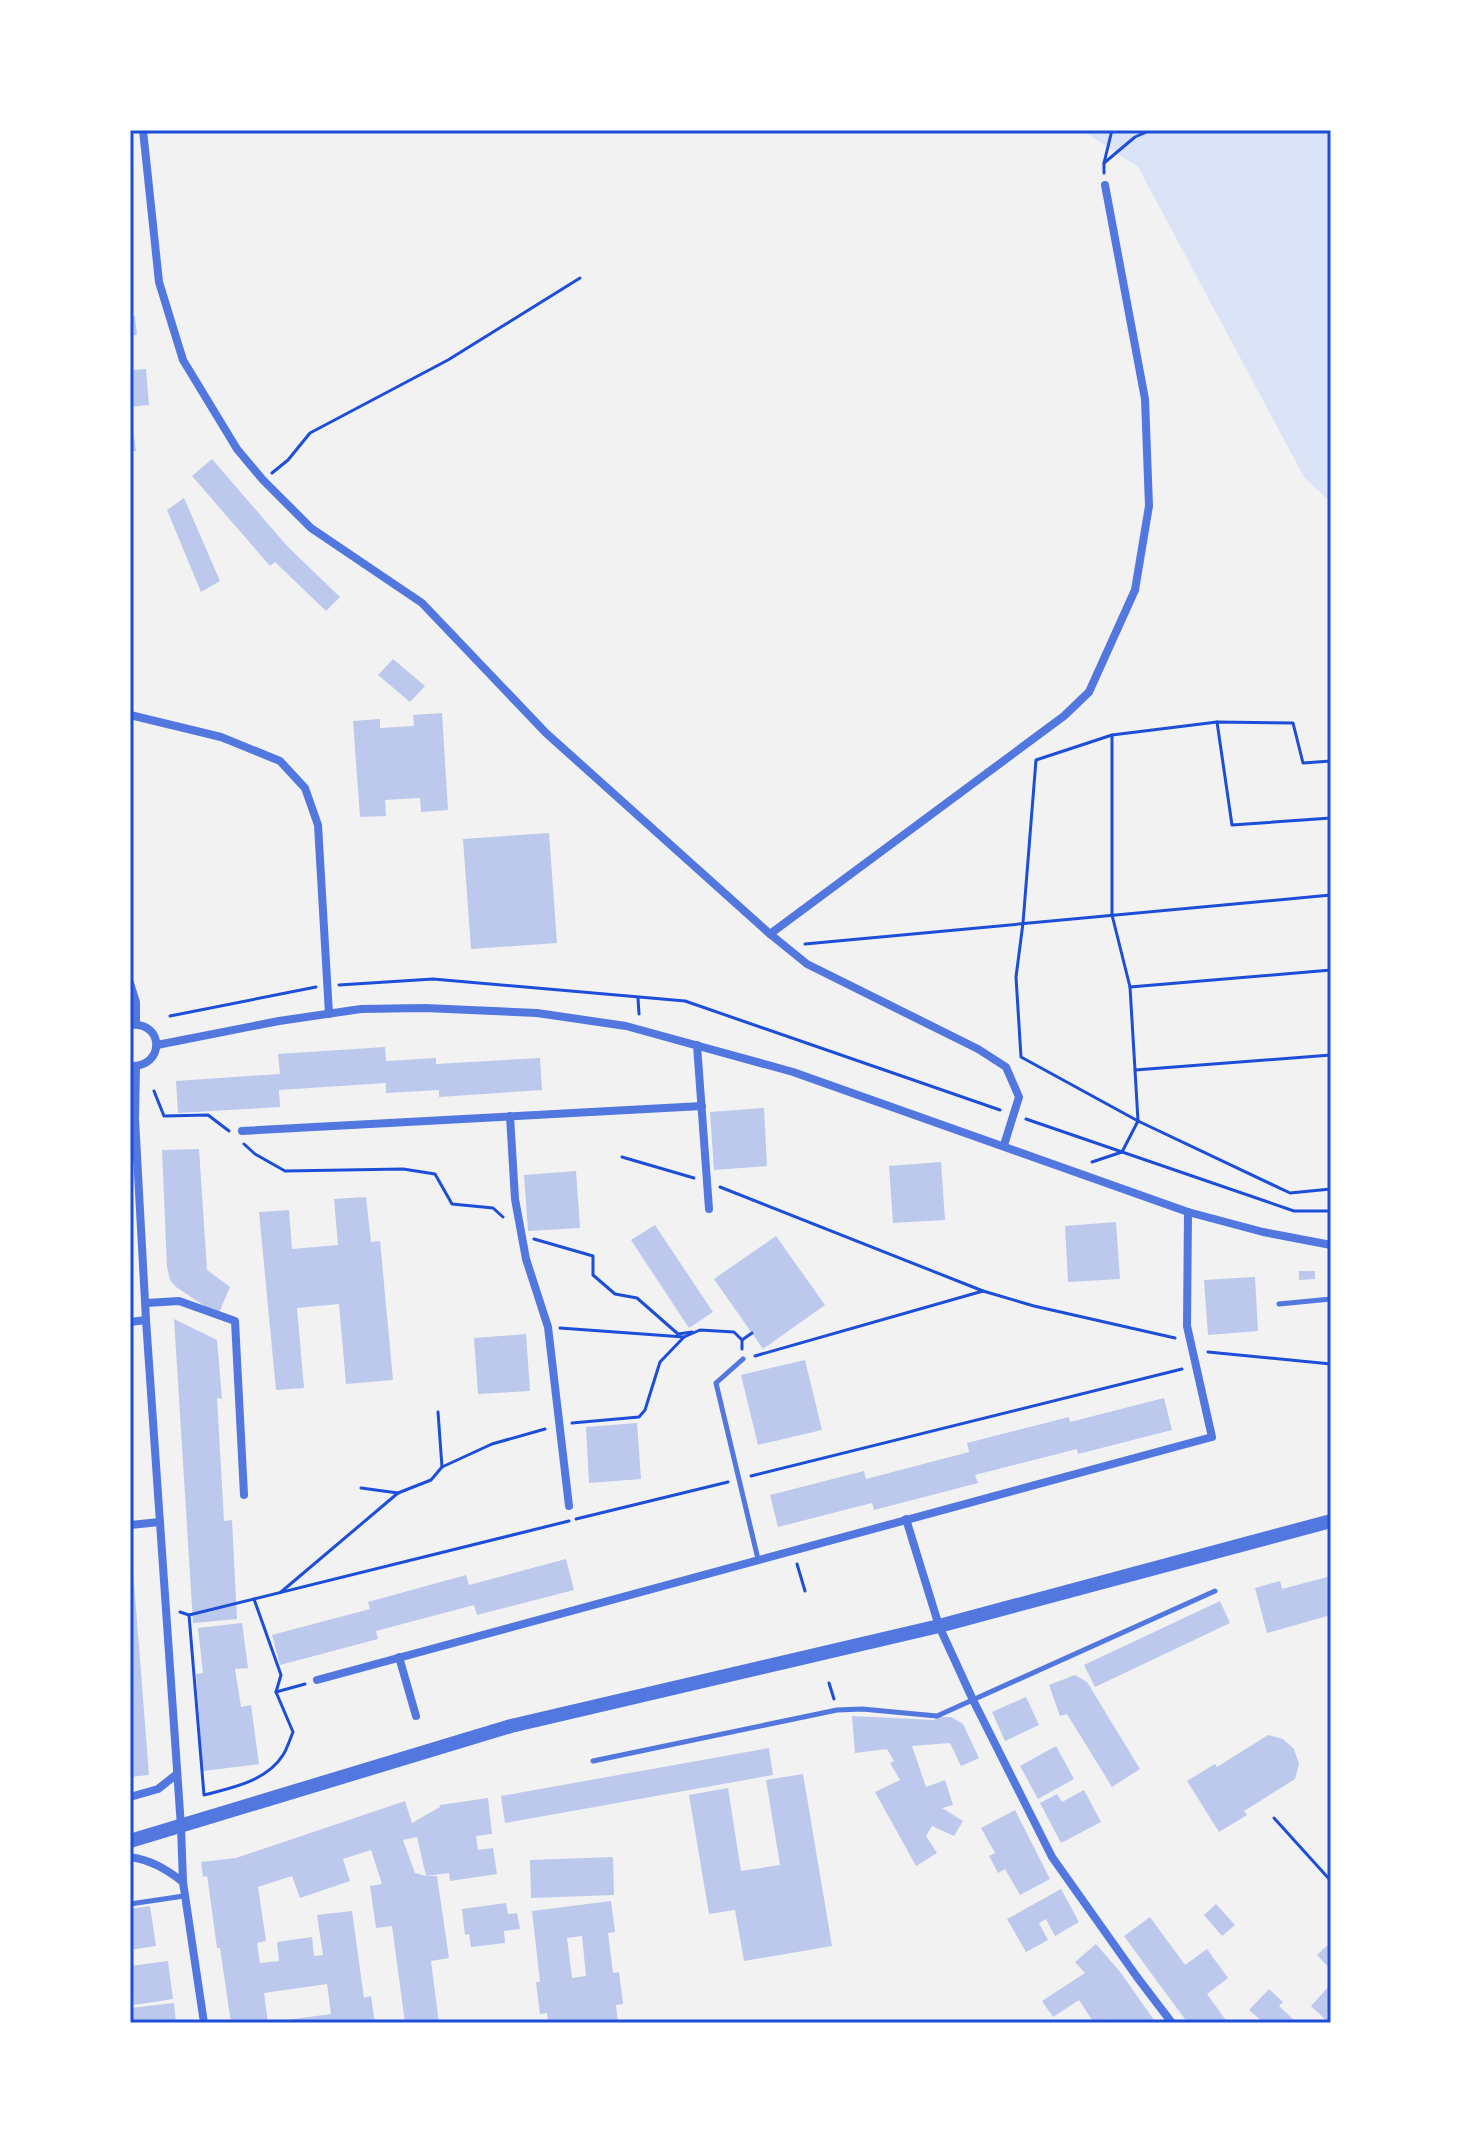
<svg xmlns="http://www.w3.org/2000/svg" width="1461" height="2153" font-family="'Source Sans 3',sans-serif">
<rect width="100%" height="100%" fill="#f2f2f2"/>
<!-- green -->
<polygon fill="#dbe4f7" points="1082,130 1331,130 1331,503 1304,477 1138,167"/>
<!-- building -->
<g fill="#bdc9ec" fill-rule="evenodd">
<polygon points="135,316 137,335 130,336 130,317"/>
<polygon points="146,369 149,405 130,407 130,370"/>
<polygon points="133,429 136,451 130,452 130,430"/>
<polygon points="212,459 288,547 340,597 326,611 275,562 270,566 192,476"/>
<polygon points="184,498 220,581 201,592 167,510"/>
<polygon points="393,659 425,686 410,702 378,675"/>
<polygon points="442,713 448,810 421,812 420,798 385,800 386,816 360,817 353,721 380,719 380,728 414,726 413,715"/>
<polygon points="549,833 557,943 471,949 463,839"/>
<polygon points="385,1047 386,1061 436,1058 436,1064 540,1058 542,1090 439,1097 439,1090 386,1093 386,1083 279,1090 280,1107 178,1113 176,1081 280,1074 278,1054"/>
<polygon points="764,1108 767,1166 714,1170 710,1112"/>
<polygon points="199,1149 207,1270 230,1287 218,1315 176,1287 170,1280 167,1267 162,1150"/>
<polygon points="941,1162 945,1220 893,1223 889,1166"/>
<polygon points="576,1171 580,1228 528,1231 524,1175"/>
<polygon points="366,1197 371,1242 380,1241 393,1380 346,1384 339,1304 297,1308 304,1388 276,1390 259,1212 289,1210 292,1249 338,1245 334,1199"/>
<polygon points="1116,1222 1120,1279 1068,1282 1065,1226"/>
<polygon points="655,1225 713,1312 689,1328 631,1240"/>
<polygon points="776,1236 825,1305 763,1349 714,1279"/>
<polygon points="1299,1271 1315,1271 1315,1279 1299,1280"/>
<polygon points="1255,1277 1258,1331 1208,1335 1204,1280"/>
<polygon points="174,1319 217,1340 222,1399 217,1398 224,1521 232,1520 237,1619 193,1623"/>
<polygon points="526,1334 530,1391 478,1394 474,1338"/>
<polygon points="805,1360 822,1430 758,1445 741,1375"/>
<polygon points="1164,1398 1172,1430 1078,1454 1077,1449 975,1475 978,1483 874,1510 872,1503 778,1527 770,1495 864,1471 866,1479 969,1452 967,1443 1069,1417 1070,1422"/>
<polygon points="637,1423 641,1479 589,1483 586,1427"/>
<polygon points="130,1557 132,1557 149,1775 130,1777"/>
<polygon points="566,1559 574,1590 477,1615 474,1605 376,1631 378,1639 280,1665 272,1635 370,1609 368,1602 466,1575 469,1585"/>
<polygon points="1331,1576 1331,1615 1267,1633 1255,1588 1280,1581 1282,1589"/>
<polygon points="1220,1601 1230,1623 1095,1687 1084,1665"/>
<polygon points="242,1623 248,1668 235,1669 241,1707 251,1705 259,1764 203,1771 196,1674 203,1673 198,1628"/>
<polygon points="1075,1675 1087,1682 1140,1769 1112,1787 1067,1714 1060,1716 1049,1685"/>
<polygon points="1026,1697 1039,1725 1005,1741 992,1712"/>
<polygon points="852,1716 935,1720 935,1717 951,1717 963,1724 979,1758 961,1766 950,1743 912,1746 926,1787 945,1780 953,1805 942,1808 963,1821 954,1836 932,1826 926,1836 937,1853 916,1866 875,1792 900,1780 890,1763 894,1761 887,1749 855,1753"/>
<polygon points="1268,1735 1283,1739 1294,1749 1299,1764 1295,1779 1244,1811 1247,1815 1219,1832 1187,1781 1215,1764 1217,1767"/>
<polygon points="1056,1746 1074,1779 1038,1799 1020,1766"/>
<polygon points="769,1748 773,1775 505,1823 501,1796"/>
<polygon points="803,1774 832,1946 744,1961 735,1910 709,1914 689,1795 728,1788 741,1871 780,1865 766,1780"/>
<polygon points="1084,1790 1101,1822 1061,1843 1040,1803 1057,1794 1062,1802"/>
<path d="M488 1798 492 1834 476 1836 478 1850 493 1848 497 1874 450 1881 449 1873 426 1876H437L449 1958 431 1961 439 2023H405L392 1926 376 1928 370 1886 382 1884 371 1850 343 1859 350 1881 300 1898 292 1876 258 1887 266 1941 257 1943 260 1963 279 1961 277 1942 312 1937 314 1956 323 1955 317 1915 352 1911 364 1998 371 1996 375 2023H279V2021L331 2014 327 1984 264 1993 268 2023H231L220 1948H217L208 1882 207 1876 203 1877 201 1862 236 1858 405 1801 412 1823 440 1807V1805ZM417 1837 426 1876 415 1873 403 1840Z"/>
<polygon points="1015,1810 1050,1879 1020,1895 1005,1869 998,1873 989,1856 995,1853 981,1828"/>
<polygon points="613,1857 614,1895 531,1898 530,1860"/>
<polygon points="1061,1889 1079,1922 1055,1936 1046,1919 1039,1923 1048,1940 1026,1952 1007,1919"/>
<path d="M611 1901 615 1932 608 1933 613 1973 619 1972 623 2004 616 2005 618 2023H548L547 2013 540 2014 536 1982H540L532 1911ZM582 1936 586 1976 572 1978 567 1938Z"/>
<polygon points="506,1903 508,1914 517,1913 520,1929 504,1931 505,1943 471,1947 469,1934 465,1935 462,1909"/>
<polygon points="1216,1904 1235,1925 1222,1936 1204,1915"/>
<polygon points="150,1906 156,1946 130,1950 130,1909"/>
<polygon points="1150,1917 1185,1965 1207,1949 1228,1978 1207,1994 1228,2023 1188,2023 1159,1984 1124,1936"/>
<polygon points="1331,1942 1331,1970 1317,1955"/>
<polygon points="1096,1944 1121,1973 1156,2023 1111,2023 1108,2019 1102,2023 1094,2023 1079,2000 1053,2017 1042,2001 1085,1973 1075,1962"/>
<polygon points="168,1961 173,1999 134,2005 132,1991 130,1991 130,1966"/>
<polygon points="1331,1984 1331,2023 1329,2023 1311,2006"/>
<polygon points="1269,1989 1283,2002 1279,2006 1297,2023 1264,2023 1249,2010"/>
<polygon points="174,2003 176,2023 130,2023 130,2008"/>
</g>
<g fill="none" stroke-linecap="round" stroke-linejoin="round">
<!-- path -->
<g stroke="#1d4ed8" stroke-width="3">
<polyline points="1104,163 1135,137 1151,130"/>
<polyline points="1104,173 1104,163 1112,130"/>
<polyline points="272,473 288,460 310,433 448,360 580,278"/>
<polyline points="1217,722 1232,825 1331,818"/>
<polyline points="1112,735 1036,760 1023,923 1016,977 1021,1057 1138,1121 1135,1070"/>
<polyline points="1331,761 1303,763 1293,723 1217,722 1112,735 1112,915 1130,987 1331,970"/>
<polyline points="805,944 1331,895"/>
<polyline points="339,985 433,979 685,1001 1000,1110"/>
<polyline points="1130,987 1135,1070 1331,1055"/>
<polyline points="638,998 639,1014"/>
<polyline points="170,1016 316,987"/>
<polyline points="154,1091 164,1116 208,1115 229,1131"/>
<polyline points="1026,1119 1294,1211 1331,1211"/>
<polyline points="244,1144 255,1154 285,1171 403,1169 435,1174 452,1204 493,1208 503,1217"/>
<polyline points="622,1157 694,1178"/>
<polyline points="1092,1162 1122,1152 1138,1121 1290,1193 1331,1189"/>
<polyline points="720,1187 983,1291 1034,1306 1175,1338"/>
<polyline points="534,1239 593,1256 593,1275 615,1294 637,1298 678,1334 692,1332"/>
<polyline points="560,1328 684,1337"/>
<polyline points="742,1340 752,1333"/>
<polyline points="1208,1352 1331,1364"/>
<polyline points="755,1356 983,1291"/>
<polyline points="438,1412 442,1467"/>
<polyline points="572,1423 639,1417 645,1410 660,1362 684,1337 700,1330 734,1332 742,1340 742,1349"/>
<polyline points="751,1476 1182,1369"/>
<polyline points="361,1488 398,1493"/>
<polyline points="576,1519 728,1482"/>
<polyline points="797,1564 805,1591"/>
<polyline points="281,1592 398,1493 431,1480 442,1467 492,1444 545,1429"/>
<polyline points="254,1599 281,1675 276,1692 305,1684"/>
<polyline points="180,1612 189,1615 569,1521"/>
<path d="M189 1615 204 1795C231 1788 267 1781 283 1755 287 1749 290 1739 293 1732L276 1692"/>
<polyline points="829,1683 834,1699"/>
<polyline points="1274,1818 1331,1881"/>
</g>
<!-- service -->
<g stroke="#5277de" stroke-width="5">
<polyline points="1279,1304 1331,1299"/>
<polyline points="743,1359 716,1383 758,1559"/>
<polyline points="593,1761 837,1710 862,1709 937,1716 1215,1591"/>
<polyline points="130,1904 184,1896"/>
</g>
<!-- minor -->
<g stroke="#5277de" stroke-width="8">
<polyline points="143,130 159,282 183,360 237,449 263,480 311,528 422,603 546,733 770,934 807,964 978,1049 1006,1067 1019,1097 1004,1145"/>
<polyline points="130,715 221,737 280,761 305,788 318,825 329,1014"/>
<polyline points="770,934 1064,716 1089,692 1135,590 1149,506 1145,399 1105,185"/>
<polyline points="130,983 136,1002 136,1024"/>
<path d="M130 1025C165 1021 165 1068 130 1066"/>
<polyline points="157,1045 279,1021 361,1009 425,1008 537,1013 626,1026 793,1072 1188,1212 1263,1232 1331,1245"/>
<polyline points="697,1045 709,1209"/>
<polyline points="136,1067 135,1119 146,1320 181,1827 183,1882 204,2023"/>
<polyline points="510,1116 515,1199 526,1259 548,1327 569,1506"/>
<polyline points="242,1131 702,1106"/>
<polyline points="146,1303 179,1301 235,1321 244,1495"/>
<polyline points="130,1322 146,1320"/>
<polyline points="906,1519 939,1626 973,1700 1052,1857 1137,1977 1172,2023"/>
<polyline points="130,1525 160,1522"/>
<polyline points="399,1657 416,1716"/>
<polyline points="317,1680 1212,1437 1187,1326 1188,1212"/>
<polyline points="130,1797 158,1789 177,1774"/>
<path d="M130 1857C151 1860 166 1869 183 1882"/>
</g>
<!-- tertiary -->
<polyline stroke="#5277de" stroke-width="14" points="130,1841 511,1726 939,1626 1331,1521"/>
</g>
<!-- border -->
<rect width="1461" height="2153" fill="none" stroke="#ffffff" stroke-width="264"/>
<rect x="132" y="132" width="1197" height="1889" fill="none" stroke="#1d4ed8" stroke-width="3"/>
</svg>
